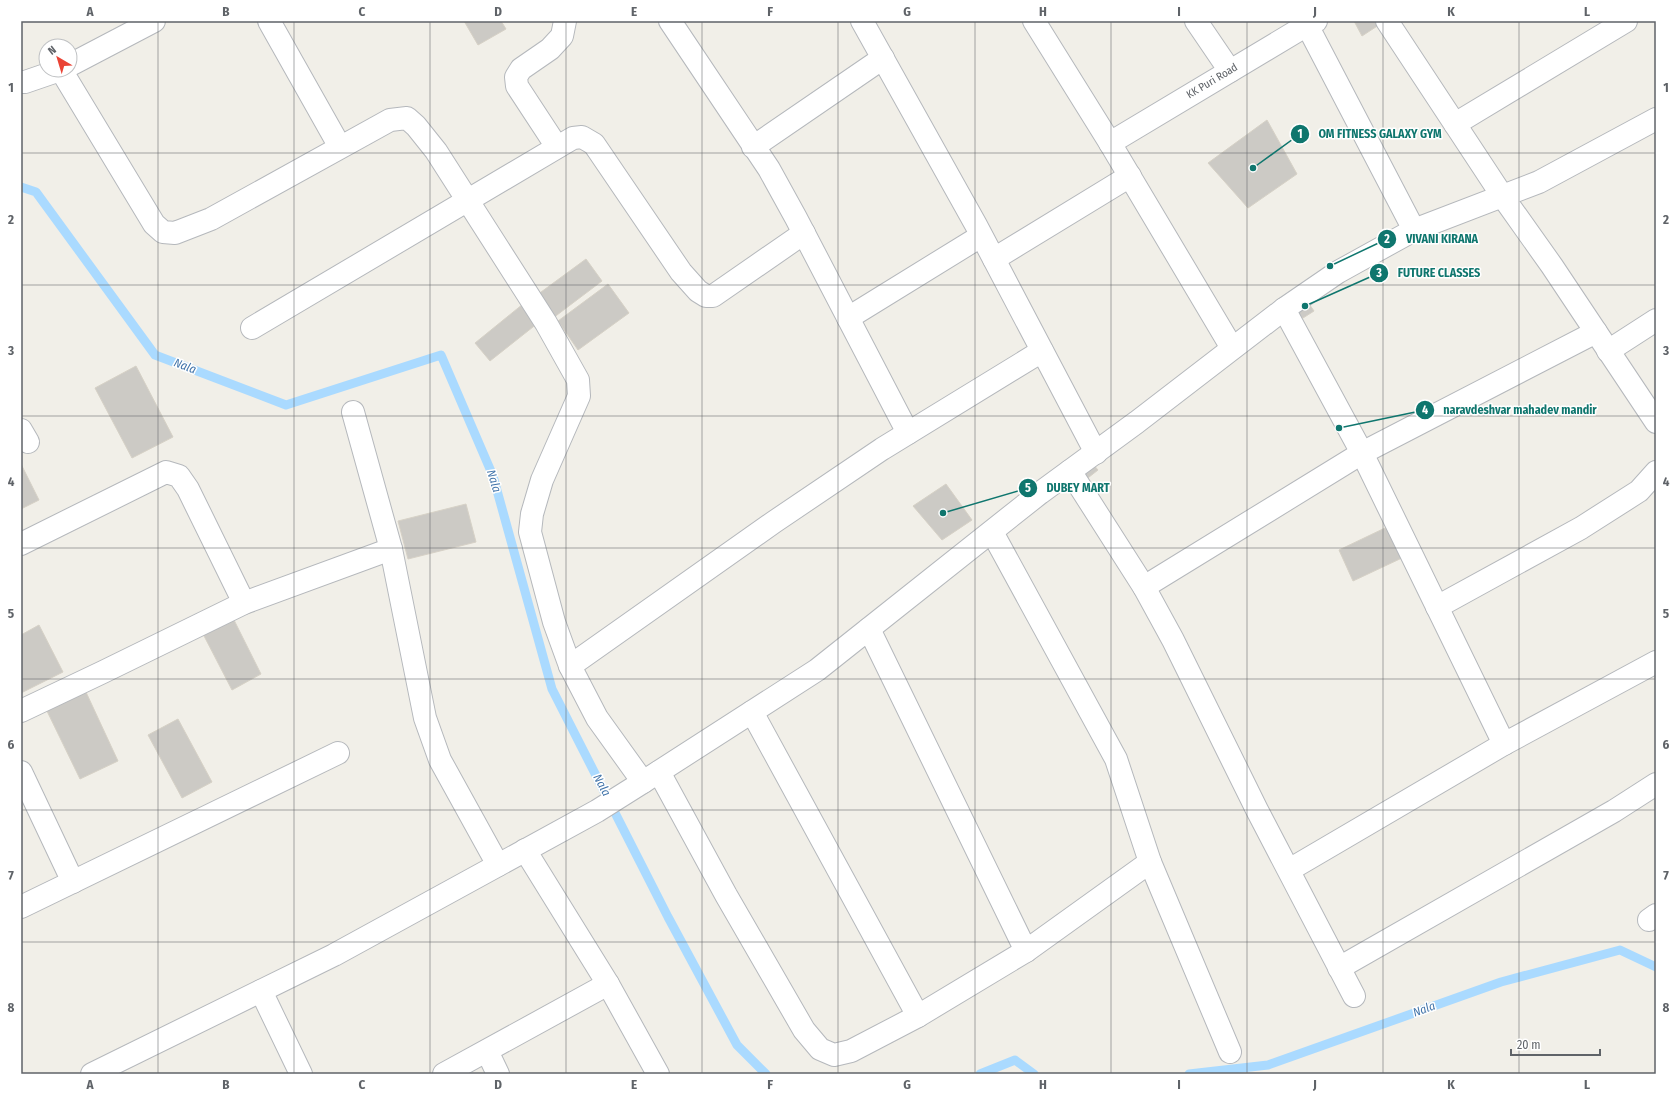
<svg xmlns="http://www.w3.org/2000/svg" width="1677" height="1095" font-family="'Fira Sans Condensed',sans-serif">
<rect width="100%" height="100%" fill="#f1efe8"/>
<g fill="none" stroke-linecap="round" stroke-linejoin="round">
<!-- stream -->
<g stroke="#aadaff" stroke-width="9">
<polyline points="21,187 36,192 155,355 286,405 441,355 493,476 552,689 668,917 737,1045 766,1074"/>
<polyline points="980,1074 1015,1060 1034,1074"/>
<polyline points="1189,1074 1268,1065 1501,982 1620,950 1656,967"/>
</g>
</g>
<!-- building -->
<g fill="#cccac5" stroke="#d6d1c6">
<polygon points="464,21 501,21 506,29 478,45"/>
<polygon points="1354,21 1385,21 1362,36"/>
<polygon points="1267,120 1297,174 1248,208 1208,163"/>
<polygon points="586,259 602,281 553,318 537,295"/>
<polygon points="608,284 629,313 578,350 558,321"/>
<polygon points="1307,301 1314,311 1303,318 1293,311"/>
<polygon points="523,304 538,323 490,361 475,343"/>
<polygon points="136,366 173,437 132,458 95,388"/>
<polygon points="1092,463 1098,470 1084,481 1078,472"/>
<polygon points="21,464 39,500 21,509"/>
<polygon points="946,484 972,520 942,540 913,506"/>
<polygon points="466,504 476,542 408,559 398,521"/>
<polygon points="1385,528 1398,544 1404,557 1353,581 1339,550"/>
<polygon points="232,616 261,674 232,690 202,632"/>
<polygon points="39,625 63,672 21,693 21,635"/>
<polygon points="85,690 118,761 80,779 46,709"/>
<polygon points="178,719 212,782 182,798 148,735"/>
</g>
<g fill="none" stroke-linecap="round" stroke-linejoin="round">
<defs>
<g id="street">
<polyline points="269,21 340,147"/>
<polyline points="670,21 769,169 796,218 908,433"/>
<polyline points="862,21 976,225 1096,453"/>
<polyline points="1034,21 1110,143 1232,348"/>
<polyline points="1196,21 1230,71"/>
<polyline points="1387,21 1503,197 1552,266 1656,422"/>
<polyline points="1307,25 1414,230 1539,182 1656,119"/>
<polyline points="70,65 154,21"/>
<polyline points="61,70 154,224 163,232 175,233 211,219 390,120 407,118 416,126 436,151 546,323 578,380 579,396 542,480 532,514 530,532 554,622 570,666 597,718 643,782"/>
<polyline points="21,82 25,82 60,70"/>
<polyline points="1455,124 1626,21"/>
<polyline points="1110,143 1307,25 1316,21"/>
<polyline points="557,147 517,86 516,77 521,69 550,49 562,36 565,21"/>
<polyline points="753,147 883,58"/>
<polyline points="994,259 1130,176"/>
<polyline points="1284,309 1362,453 1504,744"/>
<polyline points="848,318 981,236"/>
<polyline points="252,328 573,138 582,137 594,144 681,272 698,291 706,296 713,296 804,233"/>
<polyline points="1608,351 1656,320"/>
<polyline points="353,412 391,549 425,718 440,760 498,865"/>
<polyline points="21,430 28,442"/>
<polyline points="1070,471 1144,587 1173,640 1257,810 1354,996"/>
<polyline points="992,532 1116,759 1150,862 1230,1052"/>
<polyline points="21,544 166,472 179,476 188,489 244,603"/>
<polyline points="1144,587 1362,453 1596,332"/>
<polyline points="1437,607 1581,528 1639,491 1656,472"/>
<polyline points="869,629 1026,951"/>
<polyline points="570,666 774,522 882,449 1042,351"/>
<polyline points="21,711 103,672 244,603 391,549"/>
<polyline points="752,712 918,1016"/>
<polyline points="21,772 73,882"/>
<polyline points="659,772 726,895 804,1030 820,1049 834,1055 851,1051 918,1016 1026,951 1150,862"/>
<polyline points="525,850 608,984 658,1074"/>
<polyline points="1289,870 1504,744 1656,662"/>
<polyline points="21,907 338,753"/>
<polyline points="1649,920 1656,915"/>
<polyline points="1339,968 1614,811 1656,784"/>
<polyline points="261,991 301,1074"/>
<polyline points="487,1051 498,1074"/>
<polyline points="92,1074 334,955 597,811 643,782 817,670 1040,493 1137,422 1284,309 1338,272 1414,230"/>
<polyline points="444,1074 608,984"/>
</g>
</defs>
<!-- street casing -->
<use href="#street" stroke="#b5b8bc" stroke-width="24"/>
<!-- street -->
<use href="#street" stroke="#fff" stroke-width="22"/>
</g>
<!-- grid -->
<path fill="none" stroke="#5f6368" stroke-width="1" stroke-opacity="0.55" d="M158 21V1074M294 21V1074M430 21V1074M566 21V1074M702 21V1074M838 21V1074M975 21V1074M1111 21V1074M1247 21V1074M1383 21V1074M1519 21V1074M21 153H1656M21 285H1656M21 416H1656M21 548H1656M21 679H1656M21 810H1656M21 942H1656"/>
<g text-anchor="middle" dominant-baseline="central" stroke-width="3" stroke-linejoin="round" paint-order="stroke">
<!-- street labels -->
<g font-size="11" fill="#5f6368" stroke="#fff">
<text transform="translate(1212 81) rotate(-31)">KK Puri Road</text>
</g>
<!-- water labels -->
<g font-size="12" font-style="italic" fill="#4174aa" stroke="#fff">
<text transform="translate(185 366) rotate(21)">Nala</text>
<text transform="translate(494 481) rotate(72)">Nala</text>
<text transform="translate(602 785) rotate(62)">Nala</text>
<text transform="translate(1424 1009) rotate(-20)">Nala</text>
</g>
</g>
<!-- callouts -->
<path fill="none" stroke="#0f766e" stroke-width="1.5" d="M1253 168L1300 134M1330 266L1387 239M1305 306L1379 273M1339 428L1425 410M943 513L1028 488"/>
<g fill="#0f766e" stroke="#fff" stroke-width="1.5">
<circle cx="1253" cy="168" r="4"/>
<circle cx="1330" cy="266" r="4"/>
<circle cx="1305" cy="306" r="4"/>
<circle cx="1339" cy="428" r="4"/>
<circle cx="943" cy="513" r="4"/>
<circle cx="1300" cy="134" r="10"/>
<circle cx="1387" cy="239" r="10"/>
<circle cx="1379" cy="273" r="10"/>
<circle cx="1425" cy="410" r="10"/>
<circle cx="1028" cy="488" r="10"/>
</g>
<g font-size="12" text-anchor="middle" font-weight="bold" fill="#fff">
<text x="1300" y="138">1</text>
<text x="1387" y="243">2</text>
<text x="1379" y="277">3</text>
<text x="1425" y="414">4</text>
<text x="1028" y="492">5</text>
</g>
<g font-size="12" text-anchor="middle" font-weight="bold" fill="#0f766e" stroke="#fff" stroke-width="3" stroke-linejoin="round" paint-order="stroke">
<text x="1380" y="138">OM FITNESS GALAXY GYM</text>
<text x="1442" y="243">VIVANI KIRANA</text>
<text x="1439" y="277">FUTURE CLASSES</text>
<text x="1520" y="414">naravdeshvar mahadev mandir</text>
<text x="1078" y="492">DUBEY MART</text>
</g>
<!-- border -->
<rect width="1677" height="1095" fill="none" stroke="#ffffff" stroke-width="44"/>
<!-- north arrow -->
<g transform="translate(58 58) rotate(322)"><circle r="19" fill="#ffffff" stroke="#bfc1c3"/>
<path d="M0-3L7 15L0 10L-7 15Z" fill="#ea4335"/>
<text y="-6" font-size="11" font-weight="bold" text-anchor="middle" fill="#5f6368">N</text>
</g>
<!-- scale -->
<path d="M1511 1049v6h89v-6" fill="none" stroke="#5f6368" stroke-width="2"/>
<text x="1517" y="1049" font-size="12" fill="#5f6368" stroke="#ffffff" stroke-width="3" paint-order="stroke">20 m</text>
<rect x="22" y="22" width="1633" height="1051" fill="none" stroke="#5f6368" stroke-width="1.5"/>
<g font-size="13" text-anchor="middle" font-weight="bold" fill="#5f6368">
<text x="90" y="16">A</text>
<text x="226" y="16">B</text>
<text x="362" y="16">C</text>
<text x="498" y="16">D</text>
<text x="634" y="16">E</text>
<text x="770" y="16">F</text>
<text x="907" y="16">G</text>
<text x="1043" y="16">H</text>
<text x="1179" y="16">I</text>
<text x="1315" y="16">J</text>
<text x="1451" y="16">K</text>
<text x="1587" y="16">L</text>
<text x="11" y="92">1</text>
<text x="1666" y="92">1</text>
<text x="11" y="224">2</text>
<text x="1666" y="224">2</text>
<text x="11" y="355">3</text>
<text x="1666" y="355">3</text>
<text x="11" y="486">4</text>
<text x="1666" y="486">4</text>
<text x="11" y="618">5</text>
<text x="1666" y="618">5</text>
<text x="11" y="749">6</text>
<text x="1666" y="749">6</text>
<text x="11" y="880">7</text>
<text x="1666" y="880">7</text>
<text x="11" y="1012">8</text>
<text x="1666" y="1012">8</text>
<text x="90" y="1089">A</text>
<text x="226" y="1089">B</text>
<text x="362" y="1089">C</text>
<text x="498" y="1089">D</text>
<text x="634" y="1089">E</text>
<text x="770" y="1089">F</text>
<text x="907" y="1089">G</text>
<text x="1043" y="1089">H</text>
<text x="1179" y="1089">I</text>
<text x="1315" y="1089">J</text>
<text x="1451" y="1089">K</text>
<text x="1587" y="1089">L</text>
</g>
</svg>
